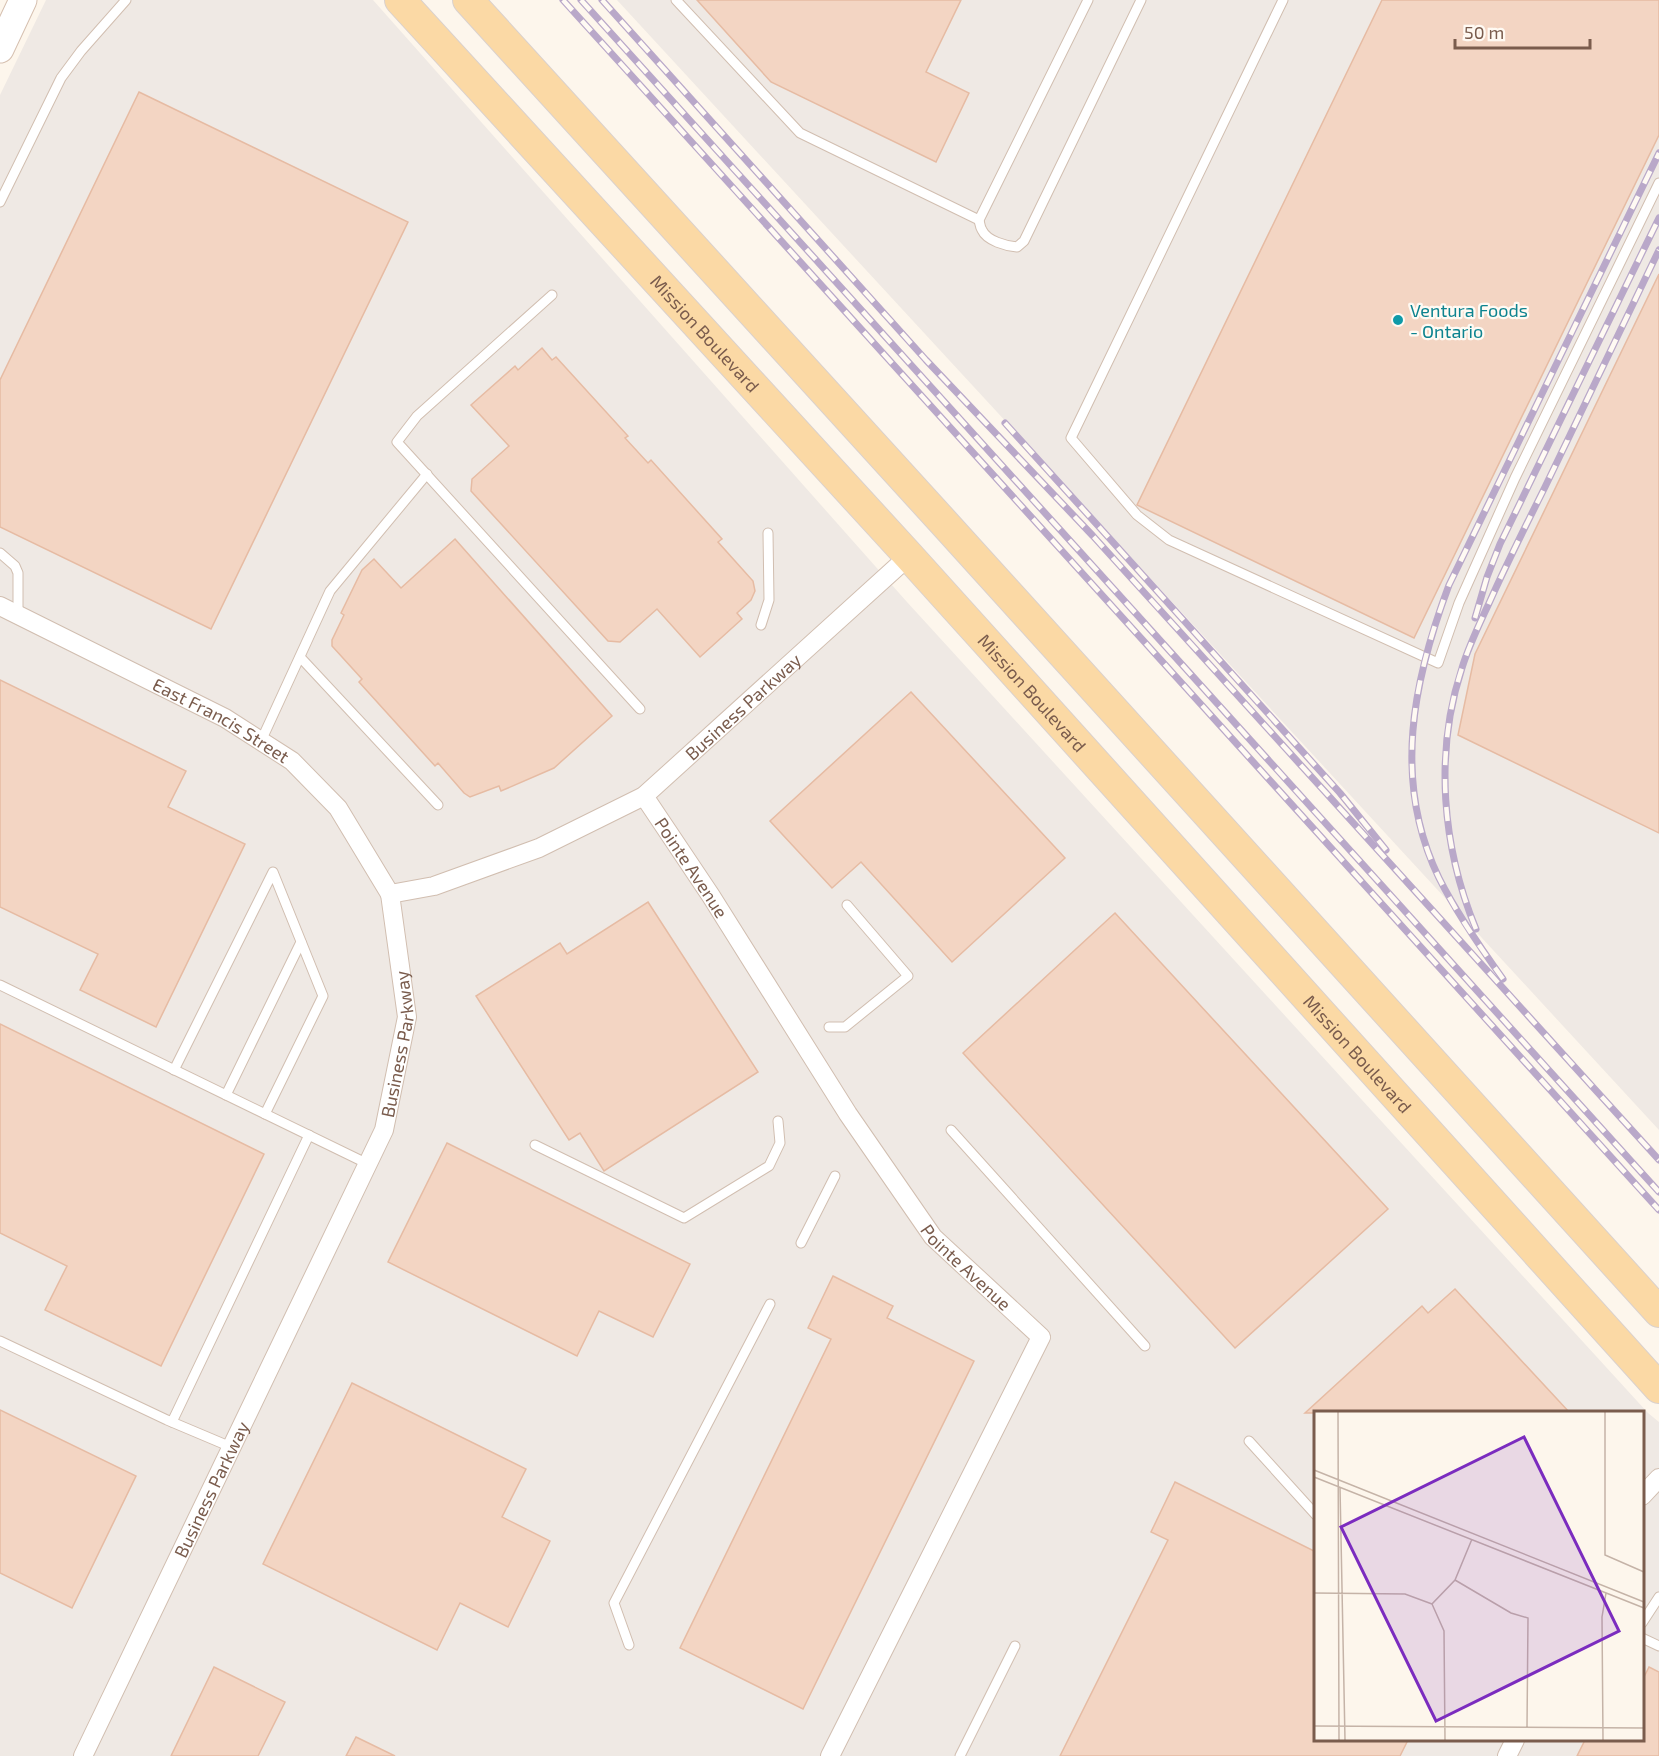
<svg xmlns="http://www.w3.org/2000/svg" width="1659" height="1756" font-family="'Exo 2',sans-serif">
<rect width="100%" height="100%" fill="#fdf6ec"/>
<!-- industrial -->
<g fill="#efe9e4" fill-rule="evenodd">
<path d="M46 0H373L907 602 1648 1413 1659 1422V1756H0V95ZM1316 1412H1642V1740H1316Z"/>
<polygon points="617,0 1659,0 1659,1130"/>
</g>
<!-- building -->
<g fill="#f3d5c3" stroke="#e6bba3" stroke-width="1.5">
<polygon points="697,0 961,0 926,72 969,93 936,162 771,82"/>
<polygon points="1382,0 1659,0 1659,135 1414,638 1137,505"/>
<polygon points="139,92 408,222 211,629 0,527 0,380"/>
<polygon points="1659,274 1659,833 1458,735 1475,654"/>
<polygon points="542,348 552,360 556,357 628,436 625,438 648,463 651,460 722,539 718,542 753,581 755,591 751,600 737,613 742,619 700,657 657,609 620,642 608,641 471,491 472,479 509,446 471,405 515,366 518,370"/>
<polygon points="455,539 612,716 554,768 501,791 499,786 470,797 464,793 438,763 435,766 359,682 362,679 332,646 332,640 344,615 341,613 362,570 374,559 401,588"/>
<polygon points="0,680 186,771 168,807 245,844 156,1027 80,990 98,954 0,907"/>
<polygon points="911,692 1065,858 952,962 861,862 832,888 770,821"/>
<polygon points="648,902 758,1072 604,1171 580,1133 569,1140 476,996 560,943 567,954"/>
<polygon points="1115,913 1388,1209 1235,1348 963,1053"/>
<polygon points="0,1024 264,1154 161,1366 45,1310 67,1266 0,1233"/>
<polygon points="447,1143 690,1264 653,1337 599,1311 577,1356 388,1262"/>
<polygon points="833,1276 893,1306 887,1318 974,1361 803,1709 680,1648 831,1339 808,1328"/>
<polygon points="1455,1289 1570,1413 1305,1413 1422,1306 1428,1313"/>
<polygon points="352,1383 526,1469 502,1517 550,1541 508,1627 460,1603 437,1650 263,1564"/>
<polygon points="0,1410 136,1476 72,1608 0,1573"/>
<polygon points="1175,1482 1316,1552 1316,1740 1408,1740 1400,1756 1060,1756 1168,1540 1151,1532"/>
<polygon points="214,1667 285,1702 258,1756 171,1756"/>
<polygon points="1649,1667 1659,1672 1659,1756 1577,1756 1585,1740 1642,1740 1642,1681"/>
<polygon points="356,1737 395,1756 346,1756"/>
</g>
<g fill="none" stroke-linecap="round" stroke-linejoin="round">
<defs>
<g id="lane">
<polyline points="676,0 800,133 979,220"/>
<path d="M1088 0 979 220C980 224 980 227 982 230 987 241 1006 246 1017 247L1024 241 1141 0"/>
<polyline points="1283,0 1071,438 1137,515 1169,540 1438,663 1459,603 1515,478 1659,183"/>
<polyline points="0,202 61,78 81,51 126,0"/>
<polyline points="552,295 417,416 397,442 640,709"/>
<polyline points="0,553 15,566 18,573 18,615"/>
<polyline points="761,625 769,600 768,533"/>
<polyline points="300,657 438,805"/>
<polyline points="261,741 330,591 427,474"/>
<polyline points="0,985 368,1164"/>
<polyline points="829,1027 845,1027 908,976 847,905"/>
<polyline points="174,1070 273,872 323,996 265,1114"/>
<polyline points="226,1095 301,942"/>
<polyline points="951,1130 1145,1346"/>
<polyline points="535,1145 684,1218 769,1166 780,1143 778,1121"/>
<polyline points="801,1243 835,1176"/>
<polyline points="0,1341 167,1420 231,1447"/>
<polyline points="172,1422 309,1135"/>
<polyline points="1249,1441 1316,1515"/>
<polyline points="1642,1623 1659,1597"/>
<polyline points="1642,1638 1659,1646"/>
<polyline points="629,1645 614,1603 770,1304"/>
<polyline points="960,1756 1015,1646"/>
</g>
<g id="street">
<path id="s1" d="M0 606 225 718 292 761 338 808 390 894"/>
<path id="s2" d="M644 796 711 896 848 1114 933 1237 1041 1337 830 1756"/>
<polyline points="1642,1496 1659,1478"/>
<path id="s3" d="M83 1756 384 1130 407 1017 390 894 434 886 539 848 644 796 909 556"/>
<polyline points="1507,1756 1515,1740"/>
</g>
<polyline id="secondary" points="0,49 23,0"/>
<g id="primary">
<path id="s4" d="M400 0 909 556 1659 1388"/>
<polyline points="468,0 945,524 1659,1312"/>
</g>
</defs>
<!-- lane casing -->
<use href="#lane" stroke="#d1beb0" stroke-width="11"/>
<!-- street casing -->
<use href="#street" stroke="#d1beb0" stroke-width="20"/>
<!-- secondary casing -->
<use href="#secondary" stroke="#d6c0b0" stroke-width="29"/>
<!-- primary casing -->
<use href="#primary" stroke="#dad1cd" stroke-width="32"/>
<!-- lane -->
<use href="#lane" stroke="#fff" stroke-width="9"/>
<!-- street -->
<use href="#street" stroke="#fff" stroke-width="18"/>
<!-- secondary -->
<use href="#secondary" stroke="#fff" stroke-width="27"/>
<!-- primary -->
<use href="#primary" stroke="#fbd9a5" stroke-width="30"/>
<defs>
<g id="rail">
<polyline points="563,0 1659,1210"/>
<polyline points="581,0 1659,1192"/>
<polyline points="602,0 926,360 1093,536 1659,1160"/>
<polyline points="1005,423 1340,793 1386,850"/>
<polyline points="1475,618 1487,577 1500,544 1659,218"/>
<path d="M1476 929C1442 847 1434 753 1462 668 1469 645 1480 623 1490 601 1507 563 1526 525 1545 487 1583 408 1621 329 1659 250"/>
<path d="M1503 979C1480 947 1457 914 1439 878 1392 781 1413 681 1449 585L1659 153"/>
</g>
</defs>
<!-- rail casing -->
<use href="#rail" stroke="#b9a8c9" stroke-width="7"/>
<!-- rail -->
<use href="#rail" stroke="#fffaf3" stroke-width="4.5" stroke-dasharray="14" stroke-linecap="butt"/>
</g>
<!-- markers -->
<circle fill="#0f9aa8" stroke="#fffaf3" stroke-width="2" cx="1398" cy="320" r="6"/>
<g text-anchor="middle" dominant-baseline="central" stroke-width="4.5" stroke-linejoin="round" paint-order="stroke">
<!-- culture labels -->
<g font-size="18" fill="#0d838f" stroke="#fffaf3" text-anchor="start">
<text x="1410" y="310">Ventura Foods<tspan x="1410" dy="21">- Ontario</tspan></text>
</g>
<!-- street labels -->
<g font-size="18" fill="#7a5c4d" stroke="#fffaf3">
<text stroke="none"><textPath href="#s4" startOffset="452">Mission Boulevard</textPath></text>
<text stroke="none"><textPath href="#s4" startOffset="938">Mission Boulevard</textPath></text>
<text stroke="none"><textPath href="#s3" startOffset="1341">Business Parkway</textPath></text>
<text stroke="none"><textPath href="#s1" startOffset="249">East Francis Street</textPath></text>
<text stroke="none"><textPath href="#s2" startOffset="86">Pointe Avenue</textPath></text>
<text stroke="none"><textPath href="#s3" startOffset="782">Business Parkway</textPath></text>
<text stroke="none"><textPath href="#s4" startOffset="1424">Mission Boulevard</textPath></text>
<text stroke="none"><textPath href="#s2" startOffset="572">Pointe Avenue</textPath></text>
<text stroke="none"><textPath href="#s3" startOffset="296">Business Parkway</textPath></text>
</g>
</g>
<!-- overview -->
<g transform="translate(1314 1411)">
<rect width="330" height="330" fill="#fdf6ec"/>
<path fill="none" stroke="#c5b3a7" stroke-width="1.5" d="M24 1 25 329M291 1V144L330 161M0 59 330 191M0 66 330 197M26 76 31 329M141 169 197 202 214 207 213 316M0 182 91 183 118 193M0 315 330 317M131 329 130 220 118 193 141 169 158 128M289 329 288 206 292 182"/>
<path fill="#7b2cbf" fill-opacity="0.15" stroke="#7b2cbf" stroke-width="3" d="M210 26 305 220 122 310 27 116Z"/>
<rect width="330" height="330" fill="none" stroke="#7a5c4d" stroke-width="3"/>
</g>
<!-- scale -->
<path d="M1455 39v9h135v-9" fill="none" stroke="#7a5c4d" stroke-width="3"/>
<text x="1464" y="39" font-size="18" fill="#7a5c4d" stroke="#fffaf3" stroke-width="4.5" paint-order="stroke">50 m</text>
</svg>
